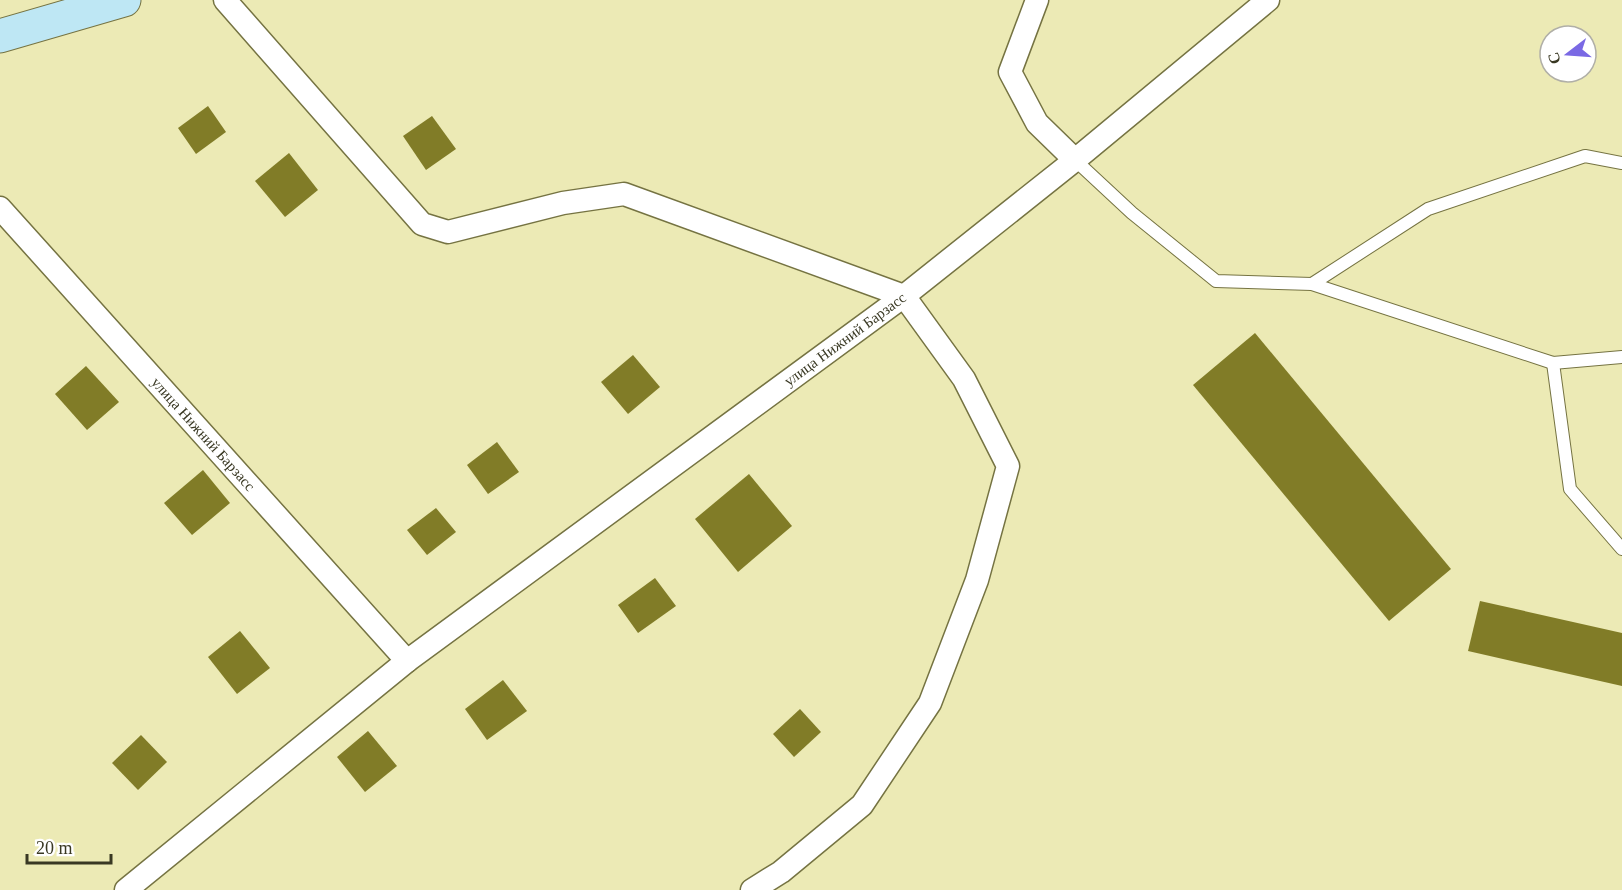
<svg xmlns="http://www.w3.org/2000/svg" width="1622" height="890" font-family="'Times New Roman',serif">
<rect width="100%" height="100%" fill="#eceab5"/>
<!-- building -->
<g fill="#817c27">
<polygon points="208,106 226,132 196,154 178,128"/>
<polygon points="432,116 456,149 426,170 403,136"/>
<polygon points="289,153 318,190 285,217 255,181"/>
<polygon points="1255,333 1451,569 1389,621 1193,385"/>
<polygon points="633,355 660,387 628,414 601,382"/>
<polygon points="86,366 119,402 87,430 55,394"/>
<polygon points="497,442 519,472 488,494 467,465"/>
<polygon points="203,470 230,503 192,535 164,503"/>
<polygon points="749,474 792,526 738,572 695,519"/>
<polygon points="436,508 456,532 427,555 407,530"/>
<polygon points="655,578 676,606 638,633 618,605"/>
<polygon points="1480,601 1622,633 1622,686 1468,651"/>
<polygon points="240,631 270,668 237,694 208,657"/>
<polygon points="503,680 527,711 487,740 465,709"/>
<polygon points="800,709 821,732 794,757 773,734"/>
<polygon points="368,731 397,766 365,792 337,757"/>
<polygon points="141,735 167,762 138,790 112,763"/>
</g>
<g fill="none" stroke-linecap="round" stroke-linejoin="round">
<defs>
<g id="service">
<polyline points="1075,160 1132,213 1216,281 1312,284 1553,363 1622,357"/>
<polyline points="1312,284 1428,209 1585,156 1622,163"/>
<polyline points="1553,363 1570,489 1622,549"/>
</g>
<g id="minor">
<polyline points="225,0 422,224 448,232 563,203 624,194 904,296 964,379 1008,466 977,580 930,703 862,805 781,872 752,890"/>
<polyline points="1037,0 1010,72 1037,123 1075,160"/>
<path id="s1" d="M0 208 407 661"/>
<path id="s2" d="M126 890 407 661 904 296 1075 160 1268 0"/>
</g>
<polyline id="secondary" points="0,36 124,0"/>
</defs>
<!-- service casing -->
<use href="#service" stroke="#757342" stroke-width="14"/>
<!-- minor casing -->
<use href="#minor" stroke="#757342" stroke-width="25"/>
<!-- secondary casing -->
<use href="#secondary" stroke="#757342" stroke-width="35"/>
<!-- service -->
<use href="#service" stroke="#fff" stroke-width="12"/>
<!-- minor -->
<use href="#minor" stroke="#fff" stroke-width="22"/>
<!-- secondary -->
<use href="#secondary" stroke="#bee7f4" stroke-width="33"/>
</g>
<g text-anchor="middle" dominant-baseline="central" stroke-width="6" stroke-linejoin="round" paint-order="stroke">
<!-- street labels -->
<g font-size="15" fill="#393823" stroke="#fff">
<text stroke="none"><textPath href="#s2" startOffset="906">улица Нижний Барзасс</textPath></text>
<text stroke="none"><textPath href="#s1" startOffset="304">улица Нижний Барзасс</textPath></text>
</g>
</g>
<!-- north arrow -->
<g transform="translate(1568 54) rotate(253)"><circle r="28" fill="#ffffff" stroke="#b0afa7" stroke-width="1.5"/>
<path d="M0-4.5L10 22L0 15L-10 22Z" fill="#7a69e4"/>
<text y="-9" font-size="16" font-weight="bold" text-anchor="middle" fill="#393823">С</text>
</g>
<!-- scale -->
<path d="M27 854v9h84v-9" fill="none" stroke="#393823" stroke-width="3"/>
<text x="36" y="854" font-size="18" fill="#393823" stroke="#ffffff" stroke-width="4.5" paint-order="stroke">20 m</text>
</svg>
